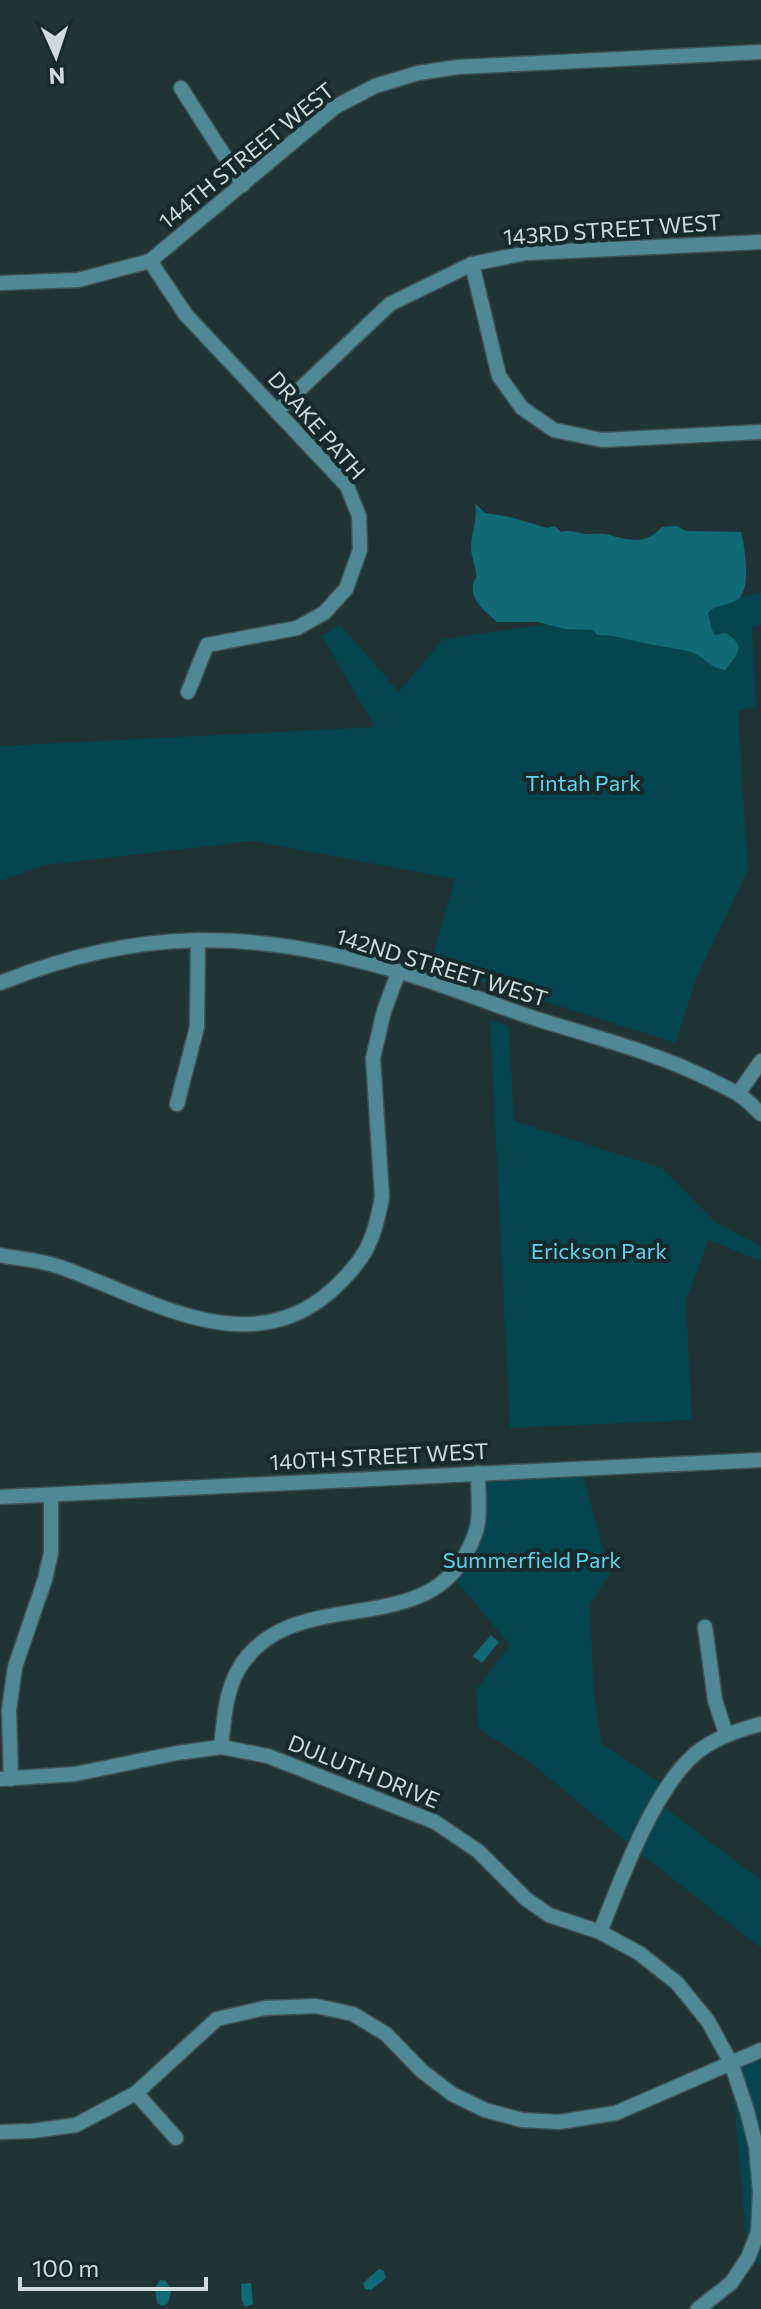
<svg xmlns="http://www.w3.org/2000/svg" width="761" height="2309" font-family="Commissioner,sans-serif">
<rect width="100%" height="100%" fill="#203437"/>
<!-- green -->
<g fill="#05454d">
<polygon points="761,592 761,624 752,627 756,707 738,710 748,870 696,979 676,1043 430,965 455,879 252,841 46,865 0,881 0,746 375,727 322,636 340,624 399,692 443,639 742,597"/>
<polygon points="490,1020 509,1026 514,1121 662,1168 715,1222 761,1246 761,1261 709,1240 686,1300 692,1420 510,1428"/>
<polygon points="581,1468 610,1574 590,1604 594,1693 602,1744 667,1787 659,1803 761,1880 761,1948 635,1849 530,1762 478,1728 476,1690 510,1645 451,1574 478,1494 478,1473"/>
<polygon points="761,2050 761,2265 748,2258 731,2063"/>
</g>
<!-- water -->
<g fill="#116975">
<path d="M475 503 485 513 510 517 547 528 555 526 561 532C571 529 577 533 586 534 595 534 604 533 613 536 632 541 647 544 662 527L677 526 686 531 741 532C745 548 752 590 737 600 727 606 715 604 708 613L712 630 715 635 726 633 735 640 739 647 736 656 725 670C708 667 705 657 691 652 679 648 666 648 654 645 635 642 616 634 597 635L593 630 565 629 538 622H497C487 612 471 602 473 585 475 573 477 585 476 573 475 564 471 556 471 547 472 531 478 519 475 503Z"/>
<polygon points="491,1635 499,1642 482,1663 473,1656"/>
<polygon points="379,2269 384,2271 386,2278 371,2290 365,2289 363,2283"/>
<path d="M160 2280 166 2281C172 2290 172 2295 167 2304L162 2306 157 2303 155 2288Z"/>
<polygon points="251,2283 253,2304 245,2307 242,2301 241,2284"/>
</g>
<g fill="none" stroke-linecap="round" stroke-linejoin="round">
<defs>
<g id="minor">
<polyline points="181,88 243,185"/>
<polyline points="150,261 186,315 347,486 359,516 360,550 346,589 324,613 297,628 207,645 188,692"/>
<polyline points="472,264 499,376 522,408 554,430 602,440 761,432"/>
<polyline points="0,283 78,280 150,261 335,107 375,86 418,73 458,67 761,52"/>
<polyline points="278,410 390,304 472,264 526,253 761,242"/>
<path d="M0 983C139 927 254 929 397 971 445 984 492 1005 540 1020 598 1038 657 1053 711 1080 720 1085 730 1089 738 1094 746 1099 754 1107 761 1114"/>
<polyline points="738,1094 761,1061"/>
<polyline points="177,1104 197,1027 198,940"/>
<path d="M0 1255C20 1259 41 1260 60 1267 147 1297 247 1365 331 1291 365 1260 374 1242 382 1197L373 1058 384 1011 399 971"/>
<polyline points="0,1497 761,1460"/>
<polyline points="705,1627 715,1700 726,1734"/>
<path d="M221 1747C224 1721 225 1694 238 1670 289 1583 418 1640 465 1556 470 1546 477 1534 478 1522 480 1506 478 1489 478 1473"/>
<polyline points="0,1779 75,1774 177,1753 221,1747 268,1756 435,1822 478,1851 526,1899 549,1915 600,1932 639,1953 677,1983 708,2021 731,2063 747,2111 756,2146 760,2193 758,2232 748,2258 731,2283 698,2309"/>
<polyline points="11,1779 9,1710 15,1667 45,1579 51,1553 51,1495"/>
<path d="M600 1932C621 1880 653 1790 695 1754 714 1738 737 1730 761 1724"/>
<polyline points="136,2093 176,2138"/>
<polyline points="0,2132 32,2131 76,2125 136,2093 217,2019 265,2008 316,2006 353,2014 386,2034 422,2071 452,2094 485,2110 522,2120 559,2122 616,2113 761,2050"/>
</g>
</defs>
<!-- minor casing -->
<use href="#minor" stroke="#3f5255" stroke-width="17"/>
<!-- minor -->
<use href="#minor" stroke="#508993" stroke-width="14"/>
</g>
<g text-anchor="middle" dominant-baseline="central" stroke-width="8" stroke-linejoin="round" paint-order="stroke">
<!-- street labels -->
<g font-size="22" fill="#cedadc" stroke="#162a2d">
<text transform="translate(246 155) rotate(-39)">144TH STREET WEST</text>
<text transform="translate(612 229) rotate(-4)">143RD STREET WEST</text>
<text transform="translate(317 425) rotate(49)">DRAKE PATH</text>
<text transform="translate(442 967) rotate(17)">142ND STREET WEST</text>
<text transform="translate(379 1456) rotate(-3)">140TH STREET WEST</text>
<text transform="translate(364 1771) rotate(22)">DULUTH DRIVE</text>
</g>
<!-- park labels -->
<g font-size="22" fill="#5ed4e6" stroke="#162a2d">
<text x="583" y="782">Tintah Park</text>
<text x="599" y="1250">Erickson Park</text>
<text x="532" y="1559">Summerfield Park</text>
</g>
</g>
<!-- north arrow -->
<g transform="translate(56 56) rotate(177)" stroke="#162a2d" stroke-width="6" paint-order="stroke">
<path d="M0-6L14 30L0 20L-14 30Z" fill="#cedadc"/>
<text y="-12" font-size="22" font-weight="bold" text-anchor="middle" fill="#cedadc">N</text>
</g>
<!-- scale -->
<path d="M20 2277v12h186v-12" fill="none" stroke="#cedadc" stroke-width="4"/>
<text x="32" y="2277" font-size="24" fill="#cedadc" stroke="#162a2d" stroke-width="6" paint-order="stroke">100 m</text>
</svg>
